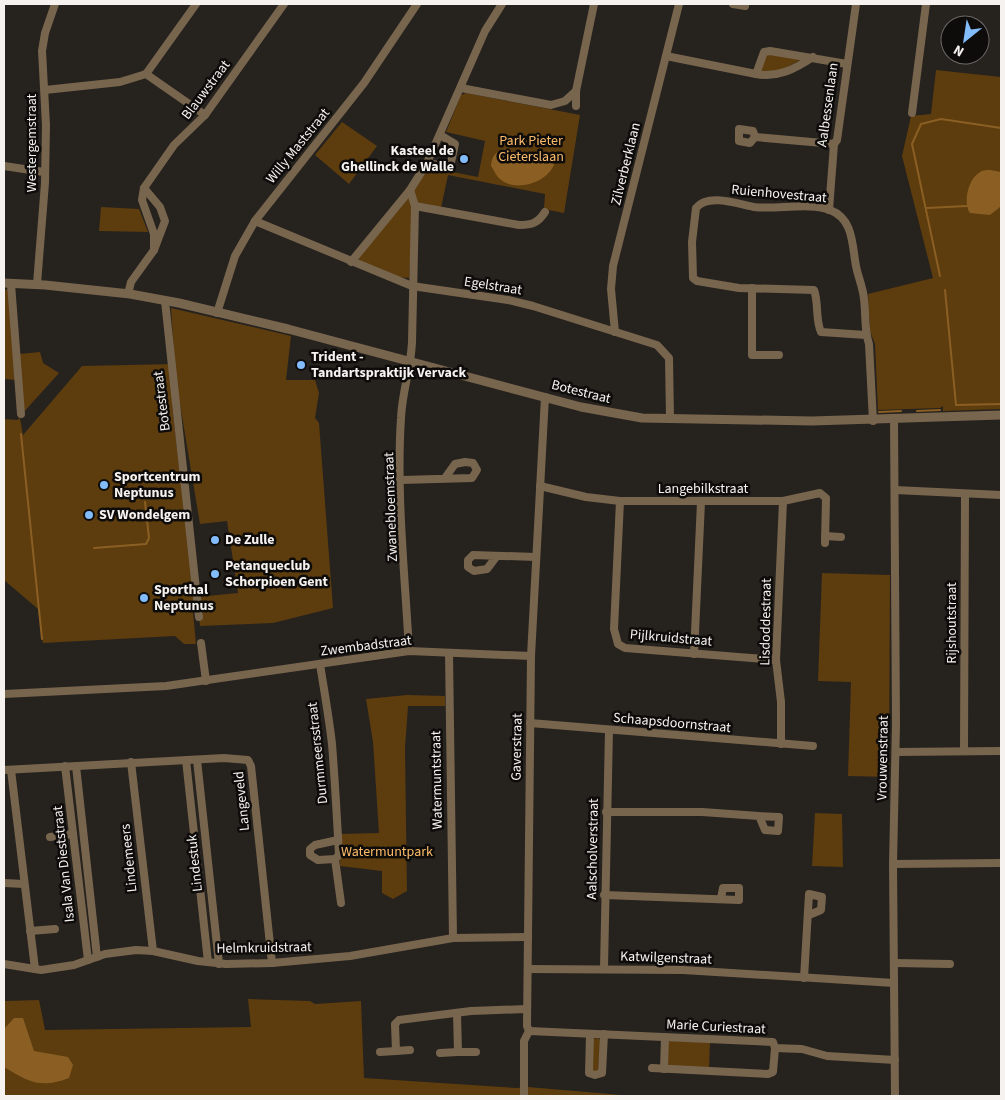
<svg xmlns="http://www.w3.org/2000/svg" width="1005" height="1100" font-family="'Source Sans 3',sans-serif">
<rect width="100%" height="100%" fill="#26221e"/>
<!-- green -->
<g fill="#5d3c0e">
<polygon points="767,54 802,59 782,70 762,72 760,68"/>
<polygon points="936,70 1001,77 1001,409 943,411 943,406 940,408 878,410 875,344 870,331 868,294 933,278 902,156 911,116 931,114"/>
<polygon points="466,93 580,115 564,213 544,209 545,194 448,175 441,208 414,203 409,278 397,277 360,261 358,258 426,169 432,168 478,177 485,141 446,132 461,95"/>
<polygon points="342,122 377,146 349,184 315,155"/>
<polygon points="101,207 139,209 148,232 99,231"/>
<polygon points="9,289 16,380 4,379 4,290"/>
<polygon points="171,308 291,336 286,380 315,380 319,393 315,418 319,423 333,608 273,623 200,626 197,597 238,593 227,521 200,524 180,404 172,404 195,607 193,612 196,644 184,644 175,636 43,643 38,609 4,580 4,419 17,420 20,418 23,435 82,366 175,364"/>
<polygon points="40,352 43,363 59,373 22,414 19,354"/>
<polygon points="822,573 890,575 889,777 848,776 851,682 818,681"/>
<polygon points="407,695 445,696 445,706 408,706 405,748 407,891 393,899 382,893 382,871 340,866 341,834 379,833 373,742 366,699"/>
<polygon points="815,813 842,814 843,867 812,866"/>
<polygon points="248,999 310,1001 315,1004 361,1001 364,1078 517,1088 528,1087 633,1096 4,1096 4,1001 39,1000 45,1030 251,1027"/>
<polygon points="598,1038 600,1040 598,1072 591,1070 592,1039"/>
<polygon points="670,1040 710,1041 709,1069 671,1067 668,1064 667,1045"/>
</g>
<!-- water -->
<g fill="#8b5f23">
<path d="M504 149 517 152 552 153 554 155C554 159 555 164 553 167 544 184 514 192 500 179 496 176 494 170 491 166 492 156 495 152 504 149Z"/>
<path d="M990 170 1001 172 1000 207 990 215 970 213C963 203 968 179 979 173 982 170 986 170 990 170Z"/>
<path d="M14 1018H23L34 1051 68 1057 73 1065 69 1078C40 1089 29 1082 4 1067V1029Z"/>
</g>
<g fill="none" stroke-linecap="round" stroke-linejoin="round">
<!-- stream -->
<g stroke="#8b5f23" stroke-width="2">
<polyline points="927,208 967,206"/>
<polyline points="940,276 912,144 921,124 941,119 1001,128"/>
<polyline points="945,290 956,405 1001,404"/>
<polyline points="917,411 940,410"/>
<polyline points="879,412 901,411"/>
<polyline points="21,434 42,639"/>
<polyline points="94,548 146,544 149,538 145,502"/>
</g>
<!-- minor -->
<g stroke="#78654e" stroke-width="8">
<polyline points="733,4 745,6"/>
<polyline points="666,56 756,74"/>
<path d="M813 57C795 69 778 78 756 74L764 52 770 51 847 64"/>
<polyline points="146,74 196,4"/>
<polyline points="146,74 205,115"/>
<polyline points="461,88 551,105 565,101 576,91"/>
<polyline points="45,90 120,82 146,74"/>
<polyline points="576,106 576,91 594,4"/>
<polyline points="912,113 926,4"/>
<polyline points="755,137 750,143 739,141 739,129 753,131 755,137 834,144"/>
<polyline points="427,163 450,167 455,144 440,135"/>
<polyline points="4,166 44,172"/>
<path d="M415 206 519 225C532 225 538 223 545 212"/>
<polyline points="829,210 834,144 837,140 856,4"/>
<polyline points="255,221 412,286 508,300 533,306 657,345 669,358 670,418"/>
<polyline points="154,250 154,234 142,200 144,188 174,145 205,115 284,4"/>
<polyline points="351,262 410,190 427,163 485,31 502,4"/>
<polyline points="11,284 21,414"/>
<polyline points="37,284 45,183 46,125 42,51 45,33 55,4"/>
<polyline points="752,288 752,355 779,355"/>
<polyline points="128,294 131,282 154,250 165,221 160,207 144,188"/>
<polyline points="165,301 199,617"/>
<polyline points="217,313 235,256 255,221 364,83 417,4"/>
<polyline points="615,332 611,289 613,266 679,4"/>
<path d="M866 335 821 332C815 319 819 303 814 290L739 288 697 281 693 278 692 242 696 208C708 193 738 204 754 207 775 210 810 202 830 210 854 219 852 246 856 266 858 277 863 287 864 299 866 314 864 329 869 344L873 421"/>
<polyline points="894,419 896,724 893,864 895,1096"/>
<polyline points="401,480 472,478 477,470 473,463 465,462 455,464 445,478"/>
<polyline points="540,486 586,497 620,501 783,501 820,493 826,498 825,543"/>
<polyline points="895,490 1001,495"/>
<polyline points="620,501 614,629 618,644 625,648 776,660"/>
<polyline points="825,536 841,537"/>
<polyline points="496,557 487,569 474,571 468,567 468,560 473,555 536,557"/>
<polyline points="201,643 206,681"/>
<path d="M409 651C405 575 396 494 401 418 402 392 411 368 412 342L415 206 410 190"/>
<polyline points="449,653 453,938"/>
<polyline points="694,654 701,502"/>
<path d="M320 664C324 690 329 717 332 744 335 781 337 818 339 855L335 859 318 860 310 855V849L315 845 338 840"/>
<polyline points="4,694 166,686 409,651 531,656"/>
<polyline points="530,723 813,746"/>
<polyline points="781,744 781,702 776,660 783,501"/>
<polyline points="964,751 965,494"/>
<polyline points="896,752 1001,751"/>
<polyline points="186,760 208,962"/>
<polyline points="197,760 219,964"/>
<polyline points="131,762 153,951"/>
<polyline points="65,766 88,960"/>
<polyline points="76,766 97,957"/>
<polyline points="4,770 224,758 248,760 251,766 272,963"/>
<polyline points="11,770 35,969"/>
<polyline points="606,812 702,812 759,816 765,830 778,831 779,817 759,816"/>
<polyline points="50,837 73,834"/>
<polyline points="335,859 341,903"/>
<polyline points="893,864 1001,863"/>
<polyline points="4,883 24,884"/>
<polyline points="604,895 739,900 739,888 723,888 721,898"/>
<polyline points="30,931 55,929"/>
<polyline points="895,963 950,964"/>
<polyline points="4,964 41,970 74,965 105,954 136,950 153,951 198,961 226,964 272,963 350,956 453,938 528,937"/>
<polyline points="604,968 609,730"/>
<polyline points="528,969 683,970 894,983"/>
<polyline points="804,978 809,894 822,897 821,910 809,915"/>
<polyline points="529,1031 527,1026 531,656 545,397"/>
<polyline points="529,1031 773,1042 775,1048 802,1049 827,1056 895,1060"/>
<polyline points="590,1034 589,1073 595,1075 602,1073 604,1034"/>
<polyline points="396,1051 410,1050"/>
<polyline points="380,1052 396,1051 395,1024 399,1020 471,1011 527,1009"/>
<polyline points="458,1052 476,1052"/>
<polyline points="440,1053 458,1052 457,1013"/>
<polyline points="652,1068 768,1074 773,1072 775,1048"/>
<polyline points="664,1069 665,1037"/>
<polyline points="524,1096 524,1041 529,1031"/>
</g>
<!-- tertiary -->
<polyline stroke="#78654e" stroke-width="9" points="4,283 45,285 130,294 179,303 288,329 581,407 642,418 812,421 1001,415"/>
</g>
<!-- markers -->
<g fill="#83bcfb" stroke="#0e0c0a" stroke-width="2">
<circle cx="464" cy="159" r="5"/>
<circle cx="301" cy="365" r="5"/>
<circle cx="104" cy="485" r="5"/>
<circle cx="89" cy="515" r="5"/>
<circle cx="215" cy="540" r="5"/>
<circle cx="215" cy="574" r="5"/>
<circle cx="144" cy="598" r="5"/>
</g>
<g text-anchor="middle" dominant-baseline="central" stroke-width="5" stroke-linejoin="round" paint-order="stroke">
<!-- street labels -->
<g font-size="14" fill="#f5f2ef" stroke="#0e0c0a">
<text transform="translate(206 90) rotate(-53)">Blauwstraat</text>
<text transform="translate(828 105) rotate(-82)">Aalbessenlaan</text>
<text transform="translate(32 143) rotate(-90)">Westergemstraat</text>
<text transform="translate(298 146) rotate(-51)">Willy Maststraat</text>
<text transform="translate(626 164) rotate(-76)">Zilverberklaan</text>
<text transform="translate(779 194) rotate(5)">Ruienhovestraat</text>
<text transform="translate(493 286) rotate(9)">Egelstraat</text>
<text transform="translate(581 392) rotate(14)">Botestraat</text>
<text transform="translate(162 401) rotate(-97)">Botestraat</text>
<text x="703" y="489">Langebilkstraat</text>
<text transform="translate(391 507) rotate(-92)">Zwanebloemstraat</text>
<text transform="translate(766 622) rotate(-89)">Lisdoddestraat</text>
<text transform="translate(952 623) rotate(-90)">Rijshoutstraat</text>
<text transform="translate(671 638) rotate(5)">Pijlkruidstraat</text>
<text transform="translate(366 646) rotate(-7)">Zwembadstraat</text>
<text transform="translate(672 723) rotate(5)">Schaapsdoornstraat</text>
<text transform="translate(517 747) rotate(-89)">Gaverstraat</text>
<text transform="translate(318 753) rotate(-96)">Durmmeersstraat</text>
<text transform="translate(883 758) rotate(-89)">Vrouwenstraat</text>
<text transform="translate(437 780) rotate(-91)">Watermuntstraat</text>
<text transform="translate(242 801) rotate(-96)">Langeveld</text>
<text transform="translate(593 849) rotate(-89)">Aalscholverstraat</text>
<text transform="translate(129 858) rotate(-96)">Lindemeers</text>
<text transform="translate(195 863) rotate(-96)">Lindestuk</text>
<text transform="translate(64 864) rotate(-96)">Isala Van Dieststraat</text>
<text transform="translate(264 948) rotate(-1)">Helmkruidstraat</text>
<text transform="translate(666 958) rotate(2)">Katwilgenstraat</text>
<text transform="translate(716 1027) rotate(3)">Marie Curiestraat</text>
</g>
<!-- park labels -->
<g font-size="14" fill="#fdbc6a" stroke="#0e0c0a">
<text x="531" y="141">Park Pieter<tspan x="531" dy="16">Cieterslaan</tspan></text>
<text x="387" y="852">Watermuntpark</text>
</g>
<!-- poi labels -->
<g font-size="14" font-weight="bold" fill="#f5f2ef" stroke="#0e0c0a" text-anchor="start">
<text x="454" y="151" text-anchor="end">Kasteel de<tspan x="454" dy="16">Ghellinck de Walle</tspan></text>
<text x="311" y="357">Trident -<tspan x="311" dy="16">Tandartspraktijk Vervack</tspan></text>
<text x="114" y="477">Sportcentrum<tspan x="114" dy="16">Neptunus</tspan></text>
<text x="99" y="515">SV Wondelgem</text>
<text x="225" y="540">De Zulle</text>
<text x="225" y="566">Petanqueclub<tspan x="225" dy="16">Schorpioen Gent</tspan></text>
<text x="154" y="590">Sporthal<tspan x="154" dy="16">Neptunus</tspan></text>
</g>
</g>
<!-- border -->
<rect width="1005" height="1100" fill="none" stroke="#f5f2ef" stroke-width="10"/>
<!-- north arrow -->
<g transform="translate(965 40) rotate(210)"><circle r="24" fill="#0e0c0a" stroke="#6a6866"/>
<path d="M0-4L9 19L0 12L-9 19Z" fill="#83bcfb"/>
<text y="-8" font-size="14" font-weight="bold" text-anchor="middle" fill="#f5f2ef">N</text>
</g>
</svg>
